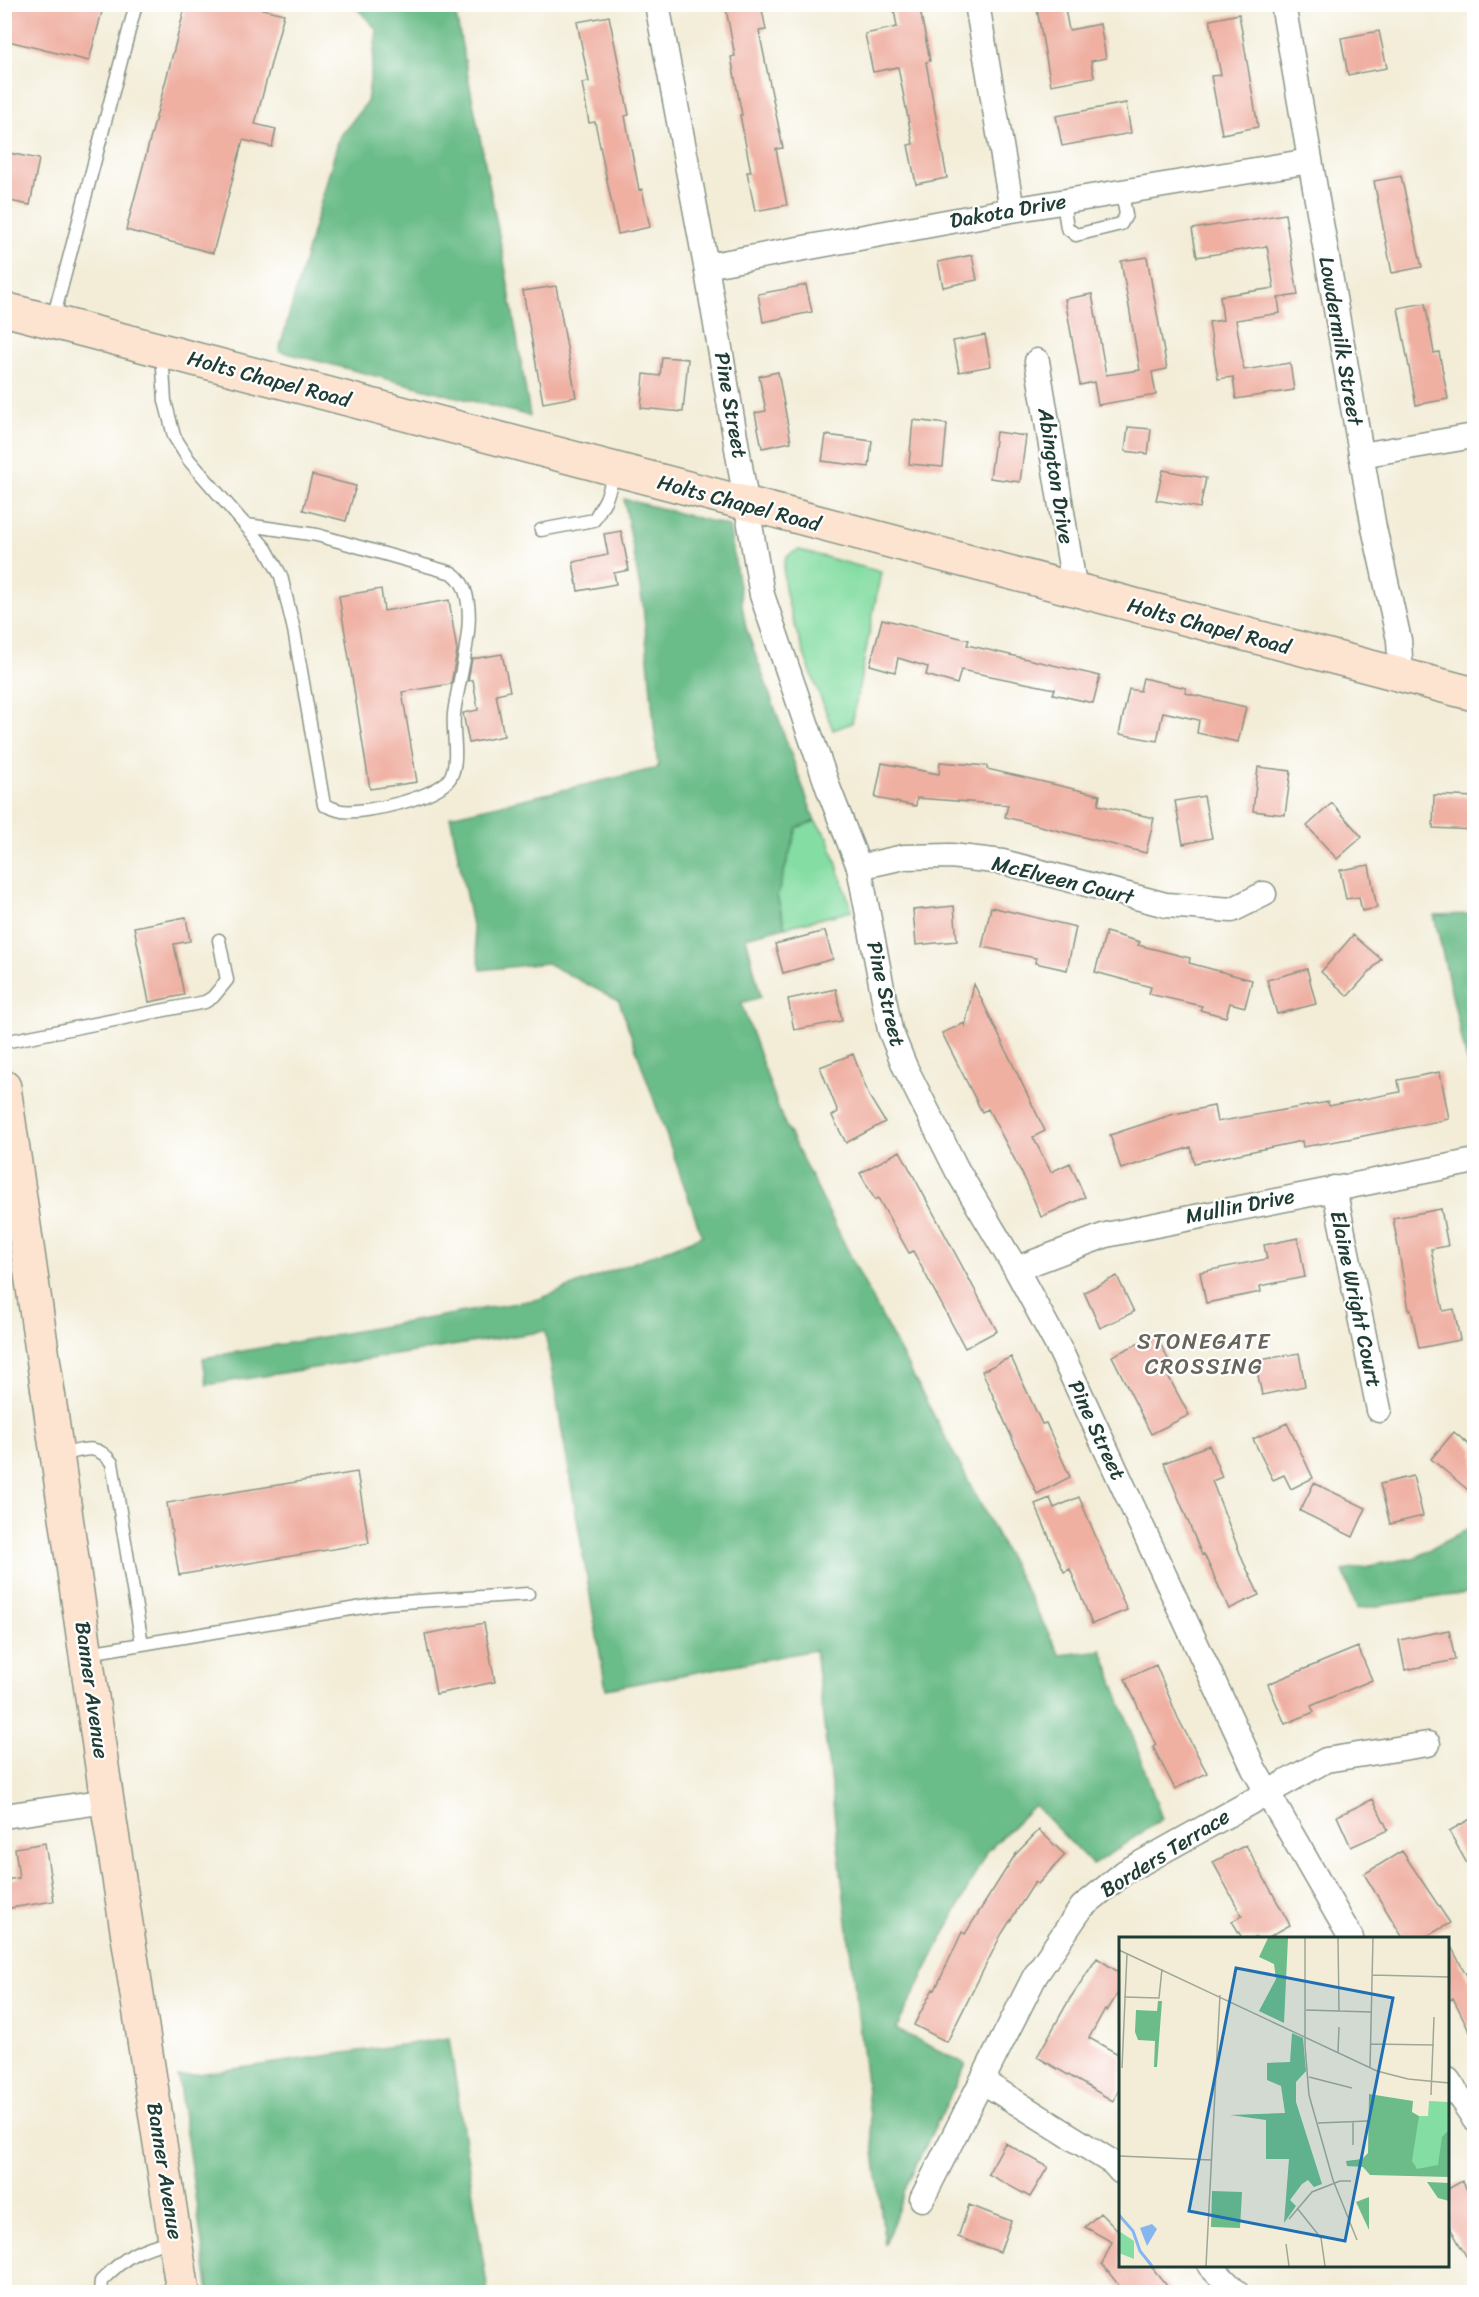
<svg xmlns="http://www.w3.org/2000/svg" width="1479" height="2297" font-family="Sriracha,sans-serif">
<rect width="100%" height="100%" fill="#fff"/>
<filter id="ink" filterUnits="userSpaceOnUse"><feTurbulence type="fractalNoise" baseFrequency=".0167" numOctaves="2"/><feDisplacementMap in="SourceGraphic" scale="12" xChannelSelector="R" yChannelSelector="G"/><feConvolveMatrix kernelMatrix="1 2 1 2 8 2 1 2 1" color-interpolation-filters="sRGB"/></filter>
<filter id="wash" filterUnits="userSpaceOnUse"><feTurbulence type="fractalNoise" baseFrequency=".008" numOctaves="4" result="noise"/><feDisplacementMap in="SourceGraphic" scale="24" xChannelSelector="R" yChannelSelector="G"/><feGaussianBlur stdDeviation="1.35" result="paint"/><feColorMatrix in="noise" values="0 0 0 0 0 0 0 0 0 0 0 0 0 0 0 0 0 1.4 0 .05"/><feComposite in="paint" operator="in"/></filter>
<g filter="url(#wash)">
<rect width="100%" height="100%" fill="#f3edd8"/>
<!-- green -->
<path fill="#84dda2" stroke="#528d6b" stroke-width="1.5" d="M799,550L881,572L852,723L833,730C820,694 779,601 784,565C785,556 791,553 799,550Z
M815,821L828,837L852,911L785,927L777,896L797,827Z"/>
<!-- forest -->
<path fill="#6bbc88" stroke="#457c5e" stroke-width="1.5" d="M354,5H454L504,260L530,416L279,351L339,138L367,102L377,30Z
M624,499L729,526L746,628L815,821L797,828L777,896L785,927L746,937L761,997L741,1003L782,1118L862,1279L1060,1655L1102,1650L1162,1819L1093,1865L1034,1805L986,1853L896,2029L966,2064L908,2182L885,2245L815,1650L606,1689L545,1331L207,1385L203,1358L539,1299L702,1236L619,1001L547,963L481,970L450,816L658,768L643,605Z
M1474,914V1093L1434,915Z
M1474,1525V1592L1357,1609L1343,1571L1417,1557Z
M449,2038L488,2292H209L178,2077Z"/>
<g id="blocks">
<!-- building -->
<path fill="#efafa1" d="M4,4H104L89,61L4,40Z
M186,4H263L262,9L284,14L255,124L276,129L272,147L243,140L213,253L126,230Z
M725,4H761L766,30L759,31L783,148L776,149L787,205L755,211L747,172H751L740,115H742L731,57L735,56Z
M893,4H919L930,61L926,62L947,178L916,184L908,145L913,144L898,67L873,72L865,34L897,27Z
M1036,4H1064L1069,30L1100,24L1106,58L1091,61L1094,77L1051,85Z
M1239,14L1258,127L1222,134L1211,76L1221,75L1210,20Z
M609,16L629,115L625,116L639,190L642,189L650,227L618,234L595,122L589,123L582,83L589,82L577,22Z
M1379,31L1387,68L1348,75L1341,38Z
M1126,103L1131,133L1062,146L1056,116Z
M4,152L39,159L30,205L4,200Z
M1401,176L1422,267L1392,273L1374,181Z
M1285,214L1298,295L1278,298L1280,313L1236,320L1244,370L1290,363L1294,390L1236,399L1233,377L1218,379L1209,322L1223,320L1220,296L1274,288L1267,246L1197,257L1192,229Z
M972,255L977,280L943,287L938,262Z
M1147,257L1167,369L1152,372L1156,395L1098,405L1094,382L1080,385L1065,299L1092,294L1106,375L1140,370L1121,261Z
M806,285L812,312L763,322L758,294Z
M556,286L576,397L543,403L523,291Z
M1425,303L1434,353L1439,352L1448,399L1416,405L1398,308Z
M985,335L991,366L959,372L953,341Z
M662,357L688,359L683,412L641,408L644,374L660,376Z
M778,372L791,442L762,448L755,413L766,411L759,376Z
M913,420L947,424L943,467L909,464Z
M1128,427L1151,429L1148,454L1125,451Z
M996,432L1026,436L1020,482L990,478Z
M826,435L872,441L869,467L822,461Z
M1163,470L1206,478L1200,508L1156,500Z
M312,475L356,486L346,521L303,510Z
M621,531L629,570L614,573L616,584L578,591L573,562L608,555L604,534Z
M381,589L384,611L449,600L457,651L451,684L402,692L417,782L370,789L339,596Z
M882,619L969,640L967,645L1100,676L1093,703L1053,694L1055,689L961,670L957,684L926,675L928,667L898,658L895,672L870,665Z
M502,654L510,691L496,694L504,736L469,743L463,713L478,710L473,680L468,681L472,659Z
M1143,678L1186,688L1185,693L1246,707L1238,742L1197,733L1199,720L1163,712L1157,741L1119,734L1129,689L1140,691Z
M940,762L987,766V769L1100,795L1098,805L1154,818L1146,853L1005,817L1008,805L917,798L916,806L875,798L882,763L939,774Z
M1258,767L1291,771L1285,815L1253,811Z
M1434,795L1474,797V830L1433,828Z
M1204,796L1212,838L1183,844L1175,801Z
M1332,803L1362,837L1337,859L1307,826Z
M1369,865L1377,908L1362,911L1359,897L1346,899L1340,870Z
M954,906L957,941L916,945L913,910Z
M991,907L1076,927L1067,970L1035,963L1036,958L982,947Z
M186,917L190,941L174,944L184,995L149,1002L134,927Z
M825,931L833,959L783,973L775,944Z
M1106,932L1140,942L1138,945L1190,958L1189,963L1252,980L1245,1007L1230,1003L1226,1017L1200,1010L1202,1006L1149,994L1151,987L1095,972Z
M1353,935L1381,959L1348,996L1321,972Z
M1307,969L1316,1004L1277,1014L1267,980Z
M974,984L1045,1131L1033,1137L1051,1172L1070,1163L1085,1197L1041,1217L1027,1183L988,1109L982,1112L942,1033L965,1023V1027Z
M836,989L842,1021L794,1030L788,999Z
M853,1054L869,1096L885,1122L846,1143L832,1116L838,1112L820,1067Z
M1440,1072L1449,1119L1348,1139L1303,1147L1302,1141L1194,1163L1191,1147L1121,1169L1110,1135L1174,1114L1214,1106L1217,1122L1328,1102L1329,1106L1400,1092L1398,1080Z
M900,1151L997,1331L965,1348L913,1251L909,1253L878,1198L875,1200L860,1173Z
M1441,1209L1448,1246L1431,1249L1443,1311L1454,1309L1460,1340L1419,1348L1411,1309L1409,1310L1393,1218Z
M1298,1238L1305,1277L1260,1286L1261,1292L1206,1303L1200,1272L1267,1259L1264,1245Z
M1117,1276L1134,1312L1100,1328L1084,1292Z
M1156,1335L1171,1365L1164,1368L1189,1415L1151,1434L1112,1356Z
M1299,1353L1305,1386L1262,1395L1255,1361Z
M1011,1357L1042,1424L1046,1423L1070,1477L1037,1494L982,1371Z
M1287,1423L1313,1478L1291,1489L1284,1475L1273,1480L1253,1439Z
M1454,1432L1474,1449V1495L1431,1459Z
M1209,1445L1222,1477L1212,1481L1243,1561L1259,1595L1229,1609L1204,1554L1202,1555L1164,1463Z
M357,1472L369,1543L179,1575L167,1503Z
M1413,1476L1423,1516L1390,1524L1380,1484Z
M1314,1483L1366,1508L1353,1537L1300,1511Z
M1079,1497L1127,1610L1092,1624L1070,1569L1064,1572L1035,1504L1050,1498L1054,1508Z
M484,1623L495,1682L436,1694L425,1634Z
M1449,1630L1455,1660L1405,1670L1399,1640Z
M1358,1647L1372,1680L1311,1706L1314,1712L1285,1724L1268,1684Z
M1156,1665L1178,1718L1207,1773L1175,1789L1153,1747L1156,1745L1125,1679Z
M1373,1799L1388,1830L1351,1847L1337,1816Z
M1474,1817V1876L1449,1831Z
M1039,1830L1065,1855L1038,1884L1035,1882L1001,1935L947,2042L914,2025L933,1989L935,1990L962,1932L965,1934L1015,1855Z
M45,1843L54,1901L4,1909V1880L19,1878L15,1848Z
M1246,1845L1290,1925L1267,1938H1242L1232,1921L1242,1916L1213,1862Z
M1402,1851L1450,1923L1424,1938H1403L1364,1874Z
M1448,1941L1474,1989V2040L1453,1998L1448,2001Z
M1097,1958L1120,1973V1990L1107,2011L1105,2009L1089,2038L1120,2055V2088L1113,2101L1037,2057L1069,2000Z
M1005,2143L1048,2167L1030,2197L988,2174Z
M1462,2181L1474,2203V2270L1448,2224V2189Z
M969,2205L1011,2221L1000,2252L958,2237Z
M1100,2213L1117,2230L1120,2223V2265H1150L1172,2292H1124L1102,2264L1112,2242L1085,2227Z"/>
</g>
</g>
<g filter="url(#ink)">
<use href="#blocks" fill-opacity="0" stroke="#899586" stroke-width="1.5"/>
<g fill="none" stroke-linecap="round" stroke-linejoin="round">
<!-- lane casing -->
<g stroke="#899586" stroke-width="15">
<path id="lane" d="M1063,202L1067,228L1076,235L1121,224L1126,215L1122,192
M53,319L136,4
M162,352L165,401L174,436L189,460L266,549L281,576L294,630L324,805C330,807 336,810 342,811C365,814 437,798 450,778C460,761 452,733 454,714C457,680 487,596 452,573L317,535L247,525
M541,530L594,520L606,499L615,472
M4,1042L205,1002L213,997L227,980L219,940
M59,1455C83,1451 96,1441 112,1463L142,1644L88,1653
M142,1644L387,1603L528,1594
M100,2292L101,2281C127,2255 138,2249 174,2240"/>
</g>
<!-- street casing -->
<g stroke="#899586" stroke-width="27">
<path id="street" d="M657,4L706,266L762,595L829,790L859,867L890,1030L905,1067L957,1170L1016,1269L1061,1352L1254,1769L1351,1938
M977,4L1012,210
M1283,4L1374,528L1399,640L1401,676
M706,266L1012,210L1310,161
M1037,361L1075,591
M1361,455L1474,436
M859,867L904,857L951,856L1003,862L1166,905L1232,910L1264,894
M1334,1188L1379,1410
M1016,1269L1106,1235L1470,1162
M4,1816L107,1801
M1448,2080L1474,2118
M982,2081L1113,2163L1120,2171
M922,2199L1035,1976L1082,1907L1125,1872L1326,1760L1428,1744
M1210,2266L1236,2292"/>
</g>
<!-- secondary casing -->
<g stroke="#899586" stroke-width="36">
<path id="secondary" d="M4,309L1474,694
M4,1087L107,1801L183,2292"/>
</g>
<!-- lane -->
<use href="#lane" stroke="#fff" stroke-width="12"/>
<!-- street -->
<use href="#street" stroke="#fff" stroke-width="24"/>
<!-- secondary -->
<use href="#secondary" stroke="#fde4d1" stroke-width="33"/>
</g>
</g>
<g text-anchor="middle" stroke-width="4.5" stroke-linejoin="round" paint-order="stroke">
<!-- street labels -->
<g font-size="21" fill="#1f3d34" stroke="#fff">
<text transform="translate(1008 211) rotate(-10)" y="7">Dakota Drive</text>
<text transform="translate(1341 341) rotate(80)" y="7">Lowdermilk Street</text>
<text transform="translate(269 379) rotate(15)" y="7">Holts Chapel Road</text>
<text transform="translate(731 405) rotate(80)" y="7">Pine Street</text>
<text transform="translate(1056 476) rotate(81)" y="7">Abington Drive</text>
<text transform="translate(739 503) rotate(15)" y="7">Holts Chapel Road</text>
<text transform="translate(1209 626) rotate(15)" y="7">Holts Chapel Road</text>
<text transform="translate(1063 880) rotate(14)" y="7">McElveen Court</text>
<text transform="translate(886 994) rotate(77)" y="7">Pine Street</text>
<text transform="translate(1240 1206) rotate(-11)" y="7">Mullin Drive</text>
<text transform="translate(1356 1299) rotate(78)" y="7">Elaine Wright Court</text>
<text transform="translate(1097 1430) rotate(65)" y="7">Pine Street</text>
<text transform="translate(92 1690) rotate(82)" y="7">Banner Avenue</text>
<text transform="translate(1165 1853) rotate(-32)" y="7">Borders Terrace</text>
<text transform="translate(165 2171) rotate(81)" y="7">Banner Avenue</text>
</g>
<!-- neighbourhood labels -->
<g font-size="22" letter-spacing="1.5" fill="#68655a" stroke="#fff">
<text x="1204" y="1349">STONEGATE<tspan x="1204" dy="25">CROSSING</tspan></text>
</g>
</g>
<!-- overview -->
<g transform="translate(1119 1937)">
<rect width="330" height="330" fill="#f3edd8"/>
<path d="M310,164L330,165V200L319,235L289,234L297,179H309ZM0,294L15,304V322L0,316Z" fill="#84dda2"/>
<path d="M149,1H169L165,86L140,74L157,42L155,27L140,20ZM39,64H43L38,130H35L36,104L19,103L16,95L17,73L38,74ZM173,96L184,101L187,134L177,145V165L203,247L195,250L189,243L183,247L171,263L177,269L165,286L170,222H147V183L111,178L166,176L162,149L148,143V126L171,125ZM250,157L294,164L293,175L300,179L293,224L298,232L319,228L323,200L330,193V240L251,238L244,230L228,229L227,224L243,222L249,216ZM308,245L330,246V264L319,261ZM93,254L123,255L121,291L92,290ZM250,260V293L237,265Z" fill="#6bbc88"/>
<path d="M33,287L38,292L28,309L21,291Z" fill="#85b6f1"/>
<path fill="none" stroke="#85b6f1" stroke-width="3" d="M0,278L14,294L21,314L33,329"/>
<path fill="none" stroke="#9ea796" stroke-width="1.5" d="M186,1V109L190,158L214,243L238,303M219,1L220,74M0,13L258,134L289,142L330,146M253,38L330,40M5,60L40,61L43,32M187,73L252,75M252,107L315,108M219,115L220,90M3,131L8,17M251,131L254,1M190,140L233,151M312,158L315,80M234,184V208M199,186L249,184M0,219L92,223M178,271L202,301L206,329M170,282L193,255L221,244H232M167,307L170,329M87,329L101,58"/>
<path fill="#1f6fb2" fill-opacity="0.15" stroke="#1f6fb2" stroke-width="3" d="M117,31L274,61L226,304L70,274Z"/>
<rect width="330" height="330" fill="none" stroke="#1f3d34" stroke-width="3"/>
</g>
<!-- margin -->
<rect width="1479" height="2297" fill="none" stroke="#fff" stroke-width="24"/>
</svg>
